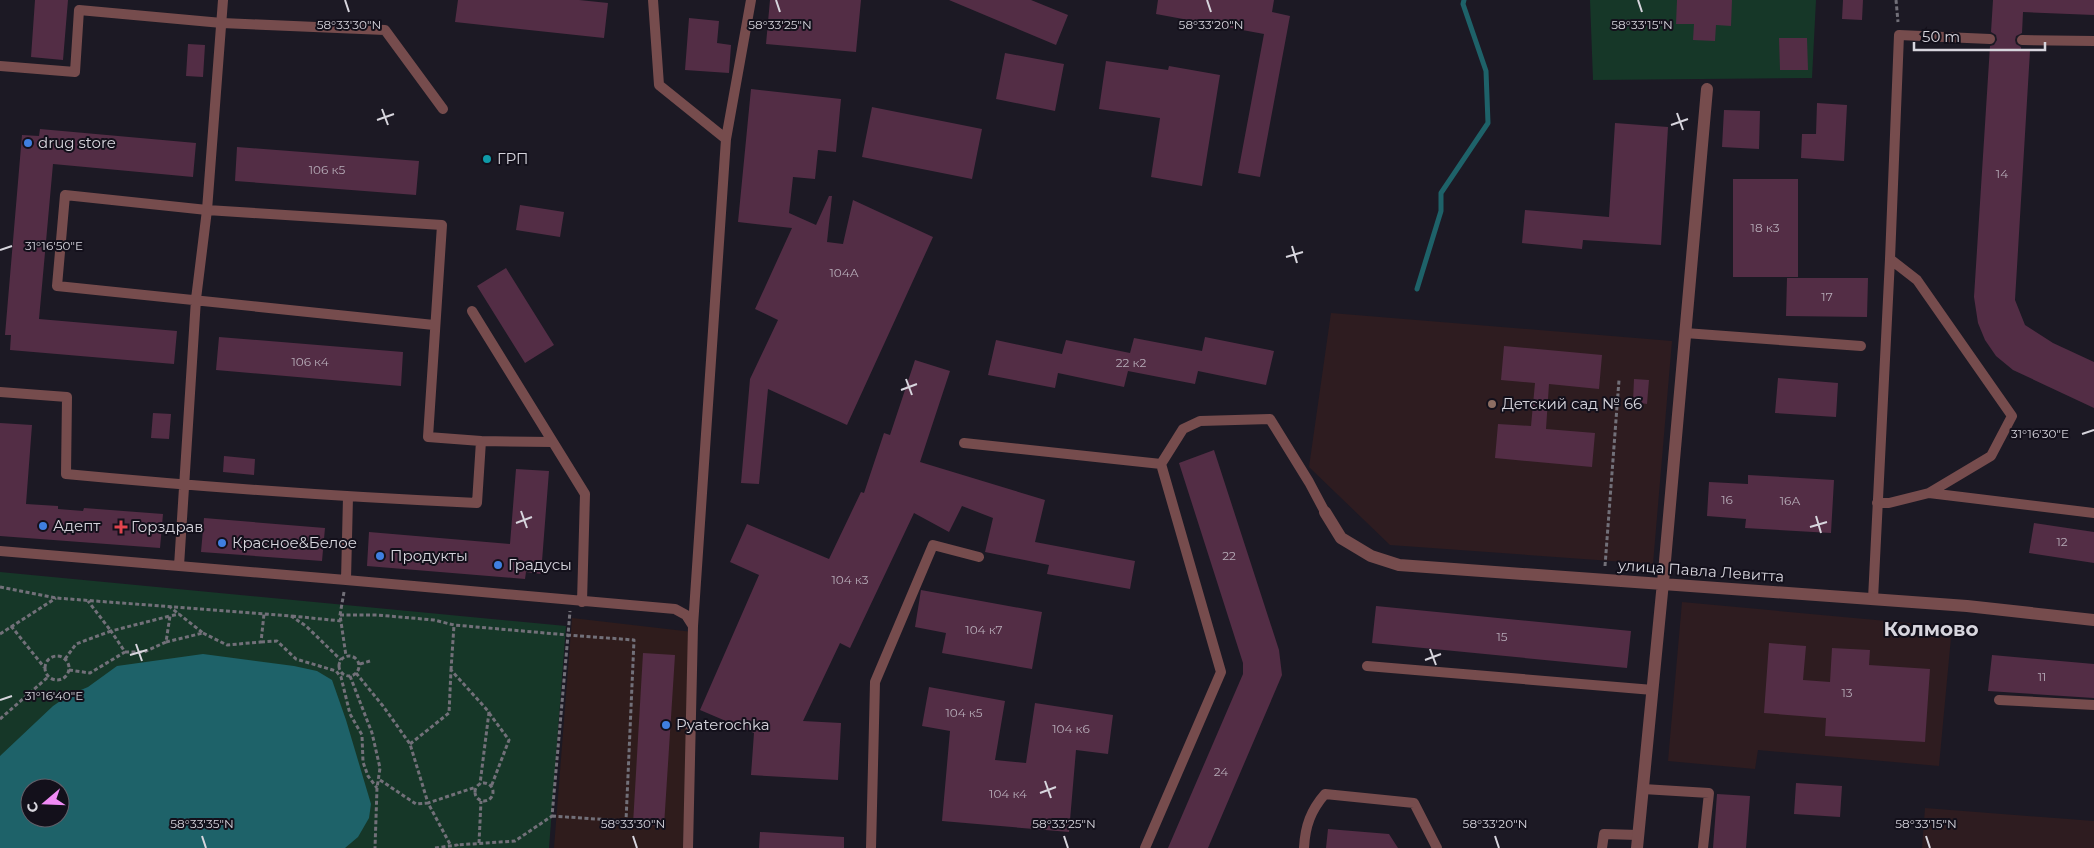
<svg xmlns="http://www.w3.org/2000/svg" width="2094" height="848" font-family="Montserrat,sans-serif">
<rect width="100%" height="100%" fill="#1c1924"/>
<!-- commercial -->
<path fill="#2f1c1c" d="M572,618L693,632L683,848H554Z"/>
<!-- education -->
<path fill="#2e1c20" d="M1331,313L1672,341L1653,564L1390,545L1309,467Z
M1682,602L1952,627L1939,766L1758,750L1755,769L1668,761Z
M1925,808L2094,821V848H1922Z"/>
<!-- green -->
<path fill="#163728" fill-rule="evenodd" d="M1590,0H1816L1812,78L1593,80Z
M0,572L566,626L549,848H0ZM30,788H60V818H30Z"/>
<!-- water -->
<path fill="#1e6269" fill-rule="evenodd" d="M203,654L294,666L317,671L332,680L346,720L371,804L369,818L358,837L345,848H0V756L53,706L69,695L88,687L117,666ZM30,788H60V818H30Z"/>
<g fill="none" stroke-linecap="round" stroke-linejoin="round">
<!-- stream -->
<path stroke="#1e6269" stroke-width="5" d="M1417,289L1441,211V193L1488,123L1486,71L1463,4L1464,0"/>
</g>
<!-- building -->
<path fill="#532d45" d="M35,0H68L63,60L31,57Z
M458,0H579L608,3L604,38L455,22Z
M770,0H861L856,52L766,44Z
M949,0H1031L1068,15L1056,45Z
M1158,0H1274L1272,12L1290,16L1260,177L1238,173L1264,34L1156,14Z
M1677,0H1732L1731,26L1716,25L1715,41L1693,40L1694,24H1676Z
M1843,0H1863L1862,20L1842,19Z
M1993,0H2094V15L2023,12L2022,33L2016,36L2015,40L2016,44L2021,47V50L2030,51L2015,300L2025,325L2053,343L2094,362V408L2013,370L1996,356L1985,340L1978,323L1974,297L1990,46L1994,45L1997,40L1996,35L1991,32Z
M689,18L719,21L717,43L731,45L729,73L685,70Z
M1779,38H1807L1808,70H1780Z
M188,44L205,45L203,77L186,76Z
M1005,53L1064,64L1055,111L996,99Z
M1106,61L1168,70L1169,66L1220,75L1202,186L1151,177L1160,118L1099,109Z
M751,89L841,99L836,152L818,150L815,179L793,177L789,213L816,225L829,196H832L827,242L843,244L853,200L933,237L847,425L768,389L759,484L741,483L750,379L778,320L755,309L792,228L738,222Z
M1817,103L1847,105L1844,161L1801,158L1802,134H1816Z
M872,107L982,129L972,179L862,157Z
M1724,110L1760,111L1759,149L1722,147Z
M1615,123L1668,127L1661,245L1583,240L1582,249L1522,243L1525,210L1609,217Z
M40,129L196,143L193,177L53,164L39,319L177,331L174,364L10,350L11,335H5L22,135L39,136Z
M237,147L419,161L416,195L235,181Z
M1733,179H1798V277H1733Z
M520,205L564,212L560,237L516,230Z
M506,268L554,345L525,363L477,286Z
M1787,278H1868L1867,317L1786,316Z
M219,337L403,352L401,386L216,370Z
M1205,337L1274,351L1266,385L1198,371L1195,384L1128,371L1124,387L1058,373L1055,388L988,375L996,340L1062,354L1066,340L1130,353L1134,338L1202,351Z
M1504,346L1602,355L1599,389L1549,384L1546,429L1595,433L1592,467L1495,458L1498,424L1531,426L1535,383L1501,380Z
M915,360L950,371L920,462L1045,500L1035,542L1135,561L1130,589L1047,574L1049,565L985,552L993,518L962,506L949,532L914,513L850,648L840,643L803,721L841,723L838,780L751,775L754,733L700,710L759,575L730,562L747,524L829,559L861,492L864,493L884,433L890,435Z
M1778,378L1838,383L1836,417L1775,413Z
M1634,379L1649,380L1647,404L1633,402Z
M153,413L171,414L169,439L151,438Z
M0,423L32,425L26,504L58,506V509L83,511L84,508L163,514L160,548L0,536Z
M1214,450L1279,650L1282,675L1208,848H1168L1243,674V663L1179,463Z
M224,456L255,459L254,475L223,472Z
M516,469L549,471L541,574L526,572L525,579L367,566L369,532L510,544Z
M1748,475L1834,480L1831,533L1745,528L1746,519L1707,516L1709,482L1748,484Z
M204,518L325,528L322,561L201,552Z
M2034,523L2094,532V563L2029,553Z
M921,590L1042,612L1032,669L942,653L946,633L915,627Z
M1376,606L1631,631L1627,668L1372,643Z
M1769,643L1806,646L1803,680L1830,682L1832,648L1870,650L1869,665L1930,669L1925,742L1825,736L1826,718L1764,713Z
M643,653L675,655L664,826L633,824Z
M1992,655L2094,664V698L1988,691Z
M929,687L1005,701L995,760L1026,763L1035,703L1113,715L1108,754L1076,750L1069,832L942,821L950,731L922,726Z
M1796,783L1842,786L1840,817L1794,814Z
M1717,794L1750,796L1746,848H1713Z
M1328,829L1389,834L1398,848H1326Z
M760,832L844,837V848H759Z"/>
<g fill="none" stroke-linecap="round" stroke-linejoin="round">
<!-- path -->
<path stroke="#727079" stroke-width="3" stroke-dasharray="4 2.5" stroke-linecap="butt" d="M1896,0L1898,22
M1605,566L1619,380
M0,587L56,598L291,616L306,626L341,660
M344,592L340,615L346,656
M340,615H377L434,620L454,625L568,635L552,816L515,841L457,845
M292,616L341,621
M11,626L44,667
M203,633L227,645L261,642L264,614
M0,634L56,598
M166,642L203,633L170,607
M261,642L277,641L296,659L336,671L341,677L350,714L362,735L363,762L368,776L377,788
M125,652H144L166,642L170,616L179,614
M45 668a12 12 0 1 1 24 0a12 12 0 1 1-24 0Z
M339 666a10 10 0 1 1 20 0a10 10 0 1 1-20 0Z
M65,659L76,644L111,631L88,601
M360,664L370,661
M69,670L90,673L125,652L111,631L170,616
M451,670L454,625
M356,673L383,706L410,744L428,803L476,787
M350,676L372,733L380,768L377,788L375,848
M489,713L509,740L491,787
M0,719L48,677
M410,744L449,713L451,670L489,712L480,784
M380,780L416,804L428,803L451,846
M475 792a9 9 0 1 1 18 0a9 9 0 1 1-18 0Z
M552,816L626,821L634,640L568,635L570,611
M479,843L481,801
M435,848L457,845L458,848"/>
<!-- service -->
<path stroke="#764c4d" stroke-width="10" d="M653,0L659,85L726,139
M2022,40L2094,41
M0,66L75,72L79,10L222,23L385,30L443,109
M1890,259L1917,280L2012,416L1991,456L1929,493
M472,311L585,494L582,602
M434,325L57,286L65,195L207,210L442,225L428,437L481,441
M1685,333L1861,346
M0,392L67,397L66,474C203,487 340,497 477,503L481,441L552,442
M964,443L1161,464
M348,497L346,580L675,609L686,615L693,626
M1877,503H1889L1929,493L2094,513
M0,551L346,580
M179,566L196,299L207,210L223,0
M1873,599L1890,259L1899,35L1990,39
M1367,666L1653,690
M1999,700L2094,705
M1643,789L1709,793L1703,848
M688,848L693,626L726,139L751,0
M871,848L875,682L933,545L979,557
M1145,848L1221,672L1161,464L1183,429L1200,421L1270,419L1309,482L1325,512
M1304,848C1305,826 1311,810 1325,794L1414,803L1437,848
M1602,848L1604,834L1638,835"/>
<!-- minor -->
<path stroke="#764c4d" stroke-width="12" d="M1325,512L1341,538L1371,556L1399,565L1967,606L2094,620
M1637,848L1664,572L1707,89"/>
</g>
<!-- ticks -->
<path fill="none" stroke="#d7d5dd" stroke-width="2" d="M345,0L349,12M776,0L780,12M1207,0L1211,12M1638,0L1642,12M382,109L388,125M1677,113L1683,130M377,120L394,114M1671,125L1688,119M1292,246L1297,263M0,250L12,246M1286,257L1303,252M906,379L912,395M901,390L917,384M2082,434L2094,430M521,511L527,528M1816,516L1821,533M516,523L532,517M1810,527L1827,522M136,644L142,661M1430,649L1436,665M130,655L147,650M1425,660L1441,654M0,700L12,696M1045,781L1051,798M1040,793L1056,787M202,836L206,848M633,836L637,848M1064,836L1068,848M1495,836L1499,848M1926,836L1930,848"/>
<!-- markers -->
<g fill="#3f7fe0" stroke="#13101b" stroke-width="2">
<circle cx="28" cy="143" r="5"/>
<circle cx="43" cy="526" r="5"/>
<circle cx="222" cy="543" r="5"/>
<circle cx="380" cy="556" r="5"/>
<circle cx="498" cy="565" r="5"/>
<circle cx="666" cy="725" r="5"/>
</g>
<circle fill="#0f9aa8" stroke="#13101b" stroke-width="2" cx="487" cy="159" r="5"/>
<circle fill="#8d6e63" stroke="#13101b" stroke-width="2" cx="1492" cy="404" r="5"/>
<path fill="#e0444e" stroke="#13101b" stroke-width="2" d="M118.5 519.5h5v5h5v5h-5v5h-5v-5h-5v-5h5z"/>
<g text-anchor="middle" stroke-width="4" stroke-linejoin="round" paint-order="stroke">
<!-- number labels -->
<g font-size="12" fill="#b6abb7">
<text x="327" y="174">106 к5</text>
<text x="2002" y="178">14</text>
<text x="1765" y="232">18 к3</text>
<text x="844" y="277">104А</text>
<text x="1827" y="301">17</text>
<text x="310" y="366">106 к4</text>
<text x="1131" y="367">22 к2</text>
<text x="1727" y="504">16</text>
<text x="1790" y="505">16А</text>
<text x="2062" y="546">12</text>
<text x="1229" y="560">22</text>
<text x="850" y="584">104 к3</text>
<text x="984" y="634">104 к7</text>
<text x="1502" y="641">15</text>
<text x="2042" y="681">11</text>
<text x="1847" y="697">13</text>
<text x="964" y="717">104 к5</text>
<text x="1071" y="733">104 к6</text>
<text x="1221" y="776">24</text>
<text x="1008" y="798">104 к4</text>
</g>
<!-- poi labels -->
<g font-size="15" fill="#d7d5dd" stroke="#13101b" text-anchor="start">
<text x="38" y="148">drug store</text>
<text x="497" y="164">ГРП</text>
<text x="1502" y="409">Детский сад № 66</text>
<text x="53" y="531">Адепт</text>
<text x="131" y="532">Горздрав</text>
<text x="232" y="548">Красное&amp;Белое</text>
<text x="390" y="561">Продукты</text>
<text x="508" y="570">Градусы</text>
<text x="676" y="730">Pyaterochka</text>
</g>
<!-- street labels -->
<g font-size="15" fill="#d7d5dd" stroke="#13101b">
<text transform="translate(1701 571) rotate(4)" y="5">улица Павла Левитта</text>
</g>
<!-- district labels -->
<g font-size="20" font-weight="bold" fill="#d7d5dd" stroke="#13101b">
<text x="1931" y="636">Колмово</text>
</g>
</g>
<g font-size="12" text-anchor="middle" fill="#d7d5dd" stroke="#13101b" stroke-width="4" stroke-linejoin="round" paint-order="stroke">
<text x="780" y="29">58°33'25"N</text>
<text x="1211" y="29">58°33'20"N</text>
<text x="1642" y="29">58°33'15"N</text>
<text x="349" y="29">58°33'30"N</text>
<text x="54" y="250">31°16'50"E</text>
<text x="2040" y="438">31°16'30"E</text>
<text x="54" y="700">31°16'40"E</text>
<text x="202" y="828">58°33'35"N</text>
<text x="633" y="828">58°33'30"N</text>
<text x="1064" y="828">58°33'25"N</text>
<text x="1495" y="828">58°33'20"N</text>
<text x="1926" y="828">58°33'15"N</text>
</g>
<!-- north arrow -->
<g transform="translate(45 803) rotate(251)"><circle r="24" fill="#13101b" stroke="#615f69"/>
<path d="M0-4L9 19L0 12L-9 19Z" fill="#f08bf5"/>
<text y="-8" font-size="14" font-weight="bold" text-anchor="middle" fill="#d7d5dd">С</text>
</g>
<!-- scale -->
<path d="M1914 42v8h131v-8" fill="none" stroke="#d7d5dd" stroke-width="2.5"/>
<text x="1922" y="42" font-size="15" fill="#d7d5dd" stroke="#13101b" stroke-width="4" paint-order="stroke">50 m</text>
</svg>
